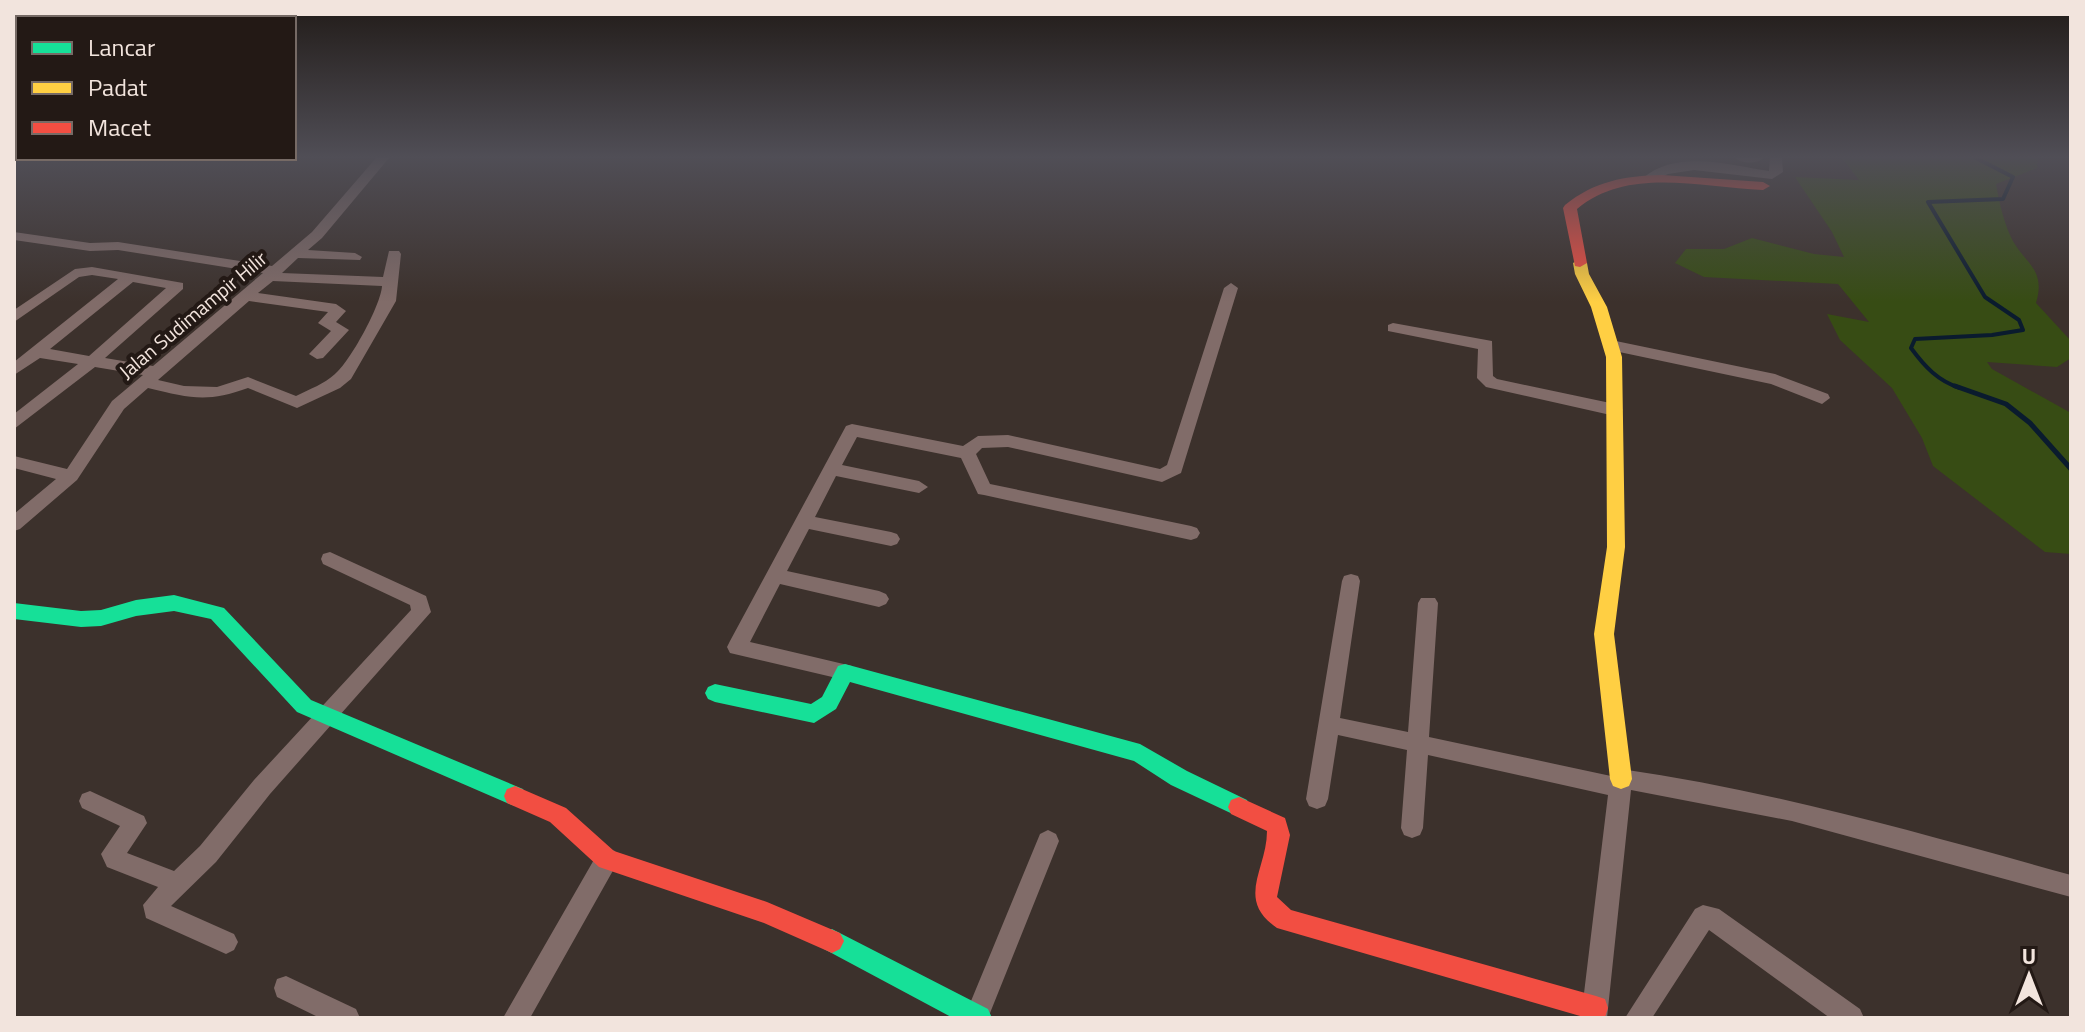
<svg xmlns="http://www.w3.org/2000/svg" width="2085" height="1032" font-family="'Titillium Web',sans-serif">
<rect width="100%" height="100%" fill="#3c312c"/>
<!-- green -->
<path fill="#374c14" d="M1842,158H2038L2037,168L1996,184C1999,201 2003,219 2010,235C2022,263 2047,267 2036,303L2071,341V358L2057,367L1987,362L1992,369L2071,413V554L2045,552L1933,466L1922,438L1892,388L1840,340L1827,314L1869,322L1838,284L1704,277L1675,263L1686,249H1724L1752,238L1814,254L1844,257L1832,232L1795,177L1859,180Z"/>
<g fill="none" stroke-linecap="round" stroke-linejoin="round">
<!-- stream-far1 -->
<path stroke="#0a1b2e" stroke-width="4" d="M1960,388C1938,381 1925,367 1911,348L1915,339L1992,335L2023,330L2019,320L1985,297L1928,202L2003,199L2013,177L1976,158"/>
<!-- stream -->
<path stroke="#0a1b2e" stroke-width="5" d="M1955,386L2006,404L2030,423L2071,469"/>
<!-- street -->
<path fill="#816c69" fill-rule="evenodd" d="M376,158H389L322,238L308,250L355,253L362,257L360,260L298,258L282,273L383,277L389,251H399L401,254L396,301L351,379L340,388L297,408L248,388C207,403 190,398 148,388L124,409L77,480L20,529L14,531V514L56,479L14,468V456L67,469L112,401L143,375L95,367L14,429V414L78,364L40,358L14,375V362L118,279L92,275L79,277L14,322V310L75,269L92,267L183,283V289L105,358L153,366L263,273L118,250L90,251L14,240V232L90,243L118,242L272,266L312,232ZM273,281L382,286C381,305 350,362 335,374C324,384 310,389 296,396L248,377L217,387L184,386L158,380L249,301L328,312L318,323L331,331L309,354L317,359L323,358L349,330L336,322L346,311L336,304L258,293ZM133,282L166,288L89,356L50,349Z
M1736,158H1763C1758,164 1741,164 1736,158Z
M1770,158H1782L1783,172L1772,179L1694,170L1668,174L1650,182L1643,178C1676,149 1731,165 1769,171Z
M1231,283L1238,288L1181,473L1162,482L1008,447L982,448L976,454L990,484L1191,526L1197,528L1200,533L1197,538L1191,540L984,495L978,494L961,458L857,437L842,465L919,481L928,487L919,493L836,476L815,517L891,532L897,534L900,539L897,544L891,546L809,529L787,571L879,591L886,594L889,599L886,604L879,607L780,584L750,642L852,666L855,672L852,678L845,680L730,653L727,647L730,641L846,426L852,424L963,446L978,436L1008,435L1160,469L1167,465L1224,288Z
M1393,323L1492,341L1493,376L1497,379L1615,404L1623,410L1615,416L1486,387L1477,378L1478,349L1388,331V325Z
M1611,340L1775,374L1828,394L1830,398L1822,404L1771,384L1605,349L1603,345L1605,341Z
M330,552L426,596L431,612L270,794L216,862L171,906L234,934L238,942L234,950L226,954L146,918L143,905L158,887L107,867L101,854L120,826L82,808L79,801L82,794L90,791L144,816L147,823L127,853L174,871L200,846L254,780L411,610L410,605L323,564L321,559L323,554Z
M1351,574L1358,576L1360,581L1340,718L1408,732L1418,603L1421,598H1435L1438,603L1429,737L1611,776L1621,769C1774,791 1922,834 2071,875V897L1792,821L1631,790L1607,1018H1581L1608,795L1428,755L1423,828L1420,835L1412,838L1404,835L1401,828L1407,750L1338,735L1328,799L1325,806L1317,809L1309,806L1306,799L1342,581L1344,576Z
M1048,830L1056,834L1059,841L988,1018H964L1040,834Z
M607,848L615,851L618,859L615,867L530,1018H503L599,851Z
M1703,905L1719,909L1860,1009L1864,1018H1830L1709,930L1652,1018H1625L1695,909Z
M286,976L356,1009L360,1018H320L277,997L274,988L277,979Z"/>
<!-- fast -->
<path fill="#16e098" fill-rule="evenodd" d="M174,595L224,608L311,700L523,789L526,796L523,803L515,806L507,803L297,712L211,619L174,611L136,616L101,626L81,627L14,619V603L81,611L101,610L136,600Z
M845,664L1140,744L1187,771L1247,800L1250,807L1247,814L1239,817L1171,785L1134,761L850,682L836,709L814,723L715,702L708,699L705,693L708,687L715,684L811,704L822,697L838,666Z
M832,929L988,1009L992,1018H953L824,949L820,941L824,933Z"/>
<!-- slow -->
<path fill="#ffcf43" fill-rule="evenodd" d="M1580,259L1587,263L1589,274L1607,307L1622,357L1625,547L1614,634L1632,779L1629,786L1621,789L1613,786L1610,779L1594,634L1607,547L1606,357L1591,307L1575,274L1573,263Z"/>
<!-- jam -->
<path fill="#f24e42" fill-rule="evenodd" d="M1662,175L1763,182L1770,186L1763,190C1701,188 1629,166 1577,209L1587,263L1580,267L1575,266L1563,208L1565,205C1595,181 1624,176 1662,175Z
M515,786L566,808L614,851L767,902L840,933L844,941L840,949L832,953L764,923L599,867L550,822L507,803L504,796L507,789Z
M1239,797L1285,818L1290,835L1277,897L1291,910L1596,996L1605,999L1608,1008L1605,1017L1587,1018L1277,928C1235,899 1267,870 1267,831L1231,814L1228,807L1231,800Z"/>
</g>
<!-- sky -->
<linearGradient id="sky" x2="0" y2="1"><stop stop-color="#211b18"/><stop offset="0.52" stop-color="#504e56"/><stop offset="1" stop-color="#504e56" stop-opacity="0"/></linearGradient>
<rect width="2085" height="302" fill="url(#sky)"/>
<g text-anchor="middle" stroke-width="8" stroke-linejoin="round" paint-order="stroke">
<!-- street labels -->
<g font-size="20" fill="#f2e4dd" stroke="#231915">
<text transform="translate(193 315) rotate(-40)" y="7">Jalan Sudimampir Hilir</text>
</g>
</g>
<!-- border -->
<rect width="2085" height="1032" fill="none" stroke="#f2e4dd" stroke-width="32"/>
<!-- legend -->
<rect x="16" y="16" width="280" height="144" fill="#231915" stroke="#766a65" stroke-width="2"/>
<rect x="32" y="42" width="40" height="12" fill="#16e098" stroke="#766a65" stroke-width="2"/>
<text x="88" y="56" font-size="24" fill="#f2e4dd">Lancar</text>
<rect x="32" y="82" width="40" height="12" fill="#ffcf43" stroke="#766a65" stroke-width="2"/>
<text x="88" y="96" font-size="24" fill="#f2e4dd">Padat</text>
<rect x="32" y="122" width="40" height="12" fill="#f24e42" stroke="#766a65" stroke-width="2"/>
<text x="88" y="136" font-size="24" fill="#f2e4dd">Macet</text>
<!-- north arrow -->
<g transform="translate(2029 976)" stroke="#231915" stroke-width="6" paint-order="stroke">
<path d="M0-6L14 30L0 20L-14 30Z" fill="#f2e4dd"/>
<text y="-12" font-size="22" font-weight="bold" text-anchor="middle" fill="#f2e4dd">U</text>
</g>
</svg>
